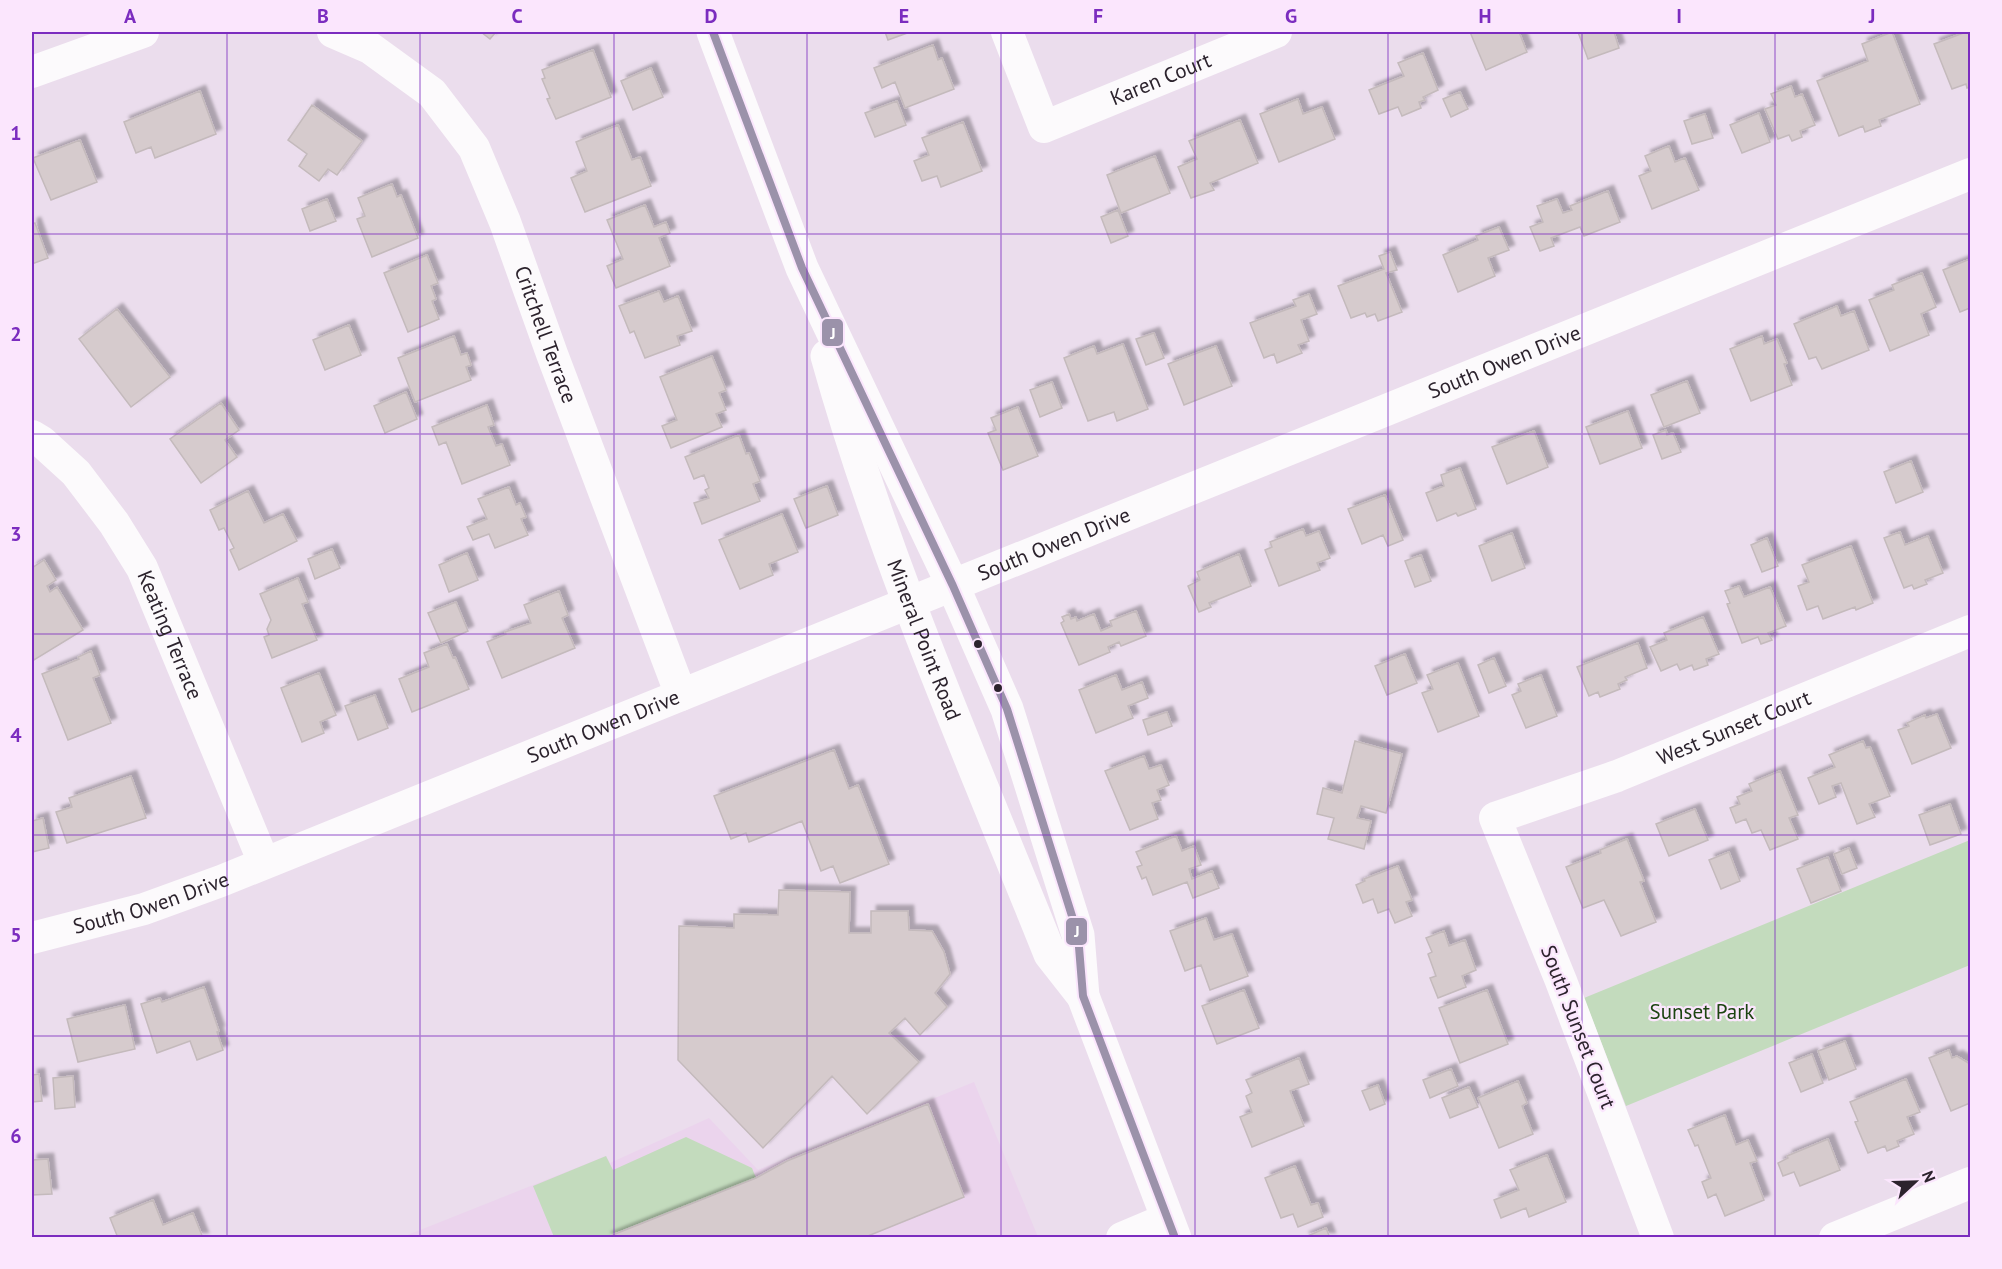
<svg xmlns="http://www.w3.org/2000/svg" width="2002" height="1269" font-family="'PT Sans',sans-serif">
<defs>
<filter id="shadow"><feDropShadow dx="5.5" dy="-5.5" stdDeviation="1.5" flood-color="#0004"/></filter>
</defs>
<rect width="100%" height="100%" fill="#ebdded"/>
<!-- built -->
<path fill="#ebd4ed" d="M974,1082L1038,1237L400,1238L606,1156L610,1163L709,1118L758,1170Z"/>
<!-- green -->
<path fill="#c3dbbd" d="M1970,840V965L1626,1106L1584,998Z
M686,1137L752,1168L756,1178L605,1237H554L533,1186L606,1156L613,1170Z"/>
<!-- building -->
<path fill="#d6cbcd" stroke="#c4babc" stroke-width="1.5" filter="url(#shadow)" d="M481,32H496L490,39Z
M885,32H910L888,40Z
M1470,32H1519L1527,52L1486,70Z
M1578,32H1614L1619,48L1588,59Z
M1892,32L1920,104L1879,120L1881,126L1865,132L1863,126L1839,136L1817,81L1868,61L1862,44Z
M1966,32H1970V87L1967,88L1966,84L1952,89L1934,44Z
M933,45L938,60L942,58L954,89L905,108L895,82L882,88L874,68Z
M593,50L611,97L556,119L547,99L550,98L542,79L545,78L542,70Z
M1423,53L1438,90L1423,97L1425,100L1419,102L1421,108L1402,116L1398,107L1379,114L1369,90L1404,76L1398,63Z
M651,68L663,97L633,110L621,81Z
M1791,86L1795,97L1802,94L1815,125L1800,131L1802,137L1792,141L1789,135L1778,139L1765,109L1776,105L1771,94Z
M200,91L216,134L155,158L151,147L136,153L124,122Z
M1460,92L1468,109L1451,117L1443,99Z
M1298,99L1303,114L1322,107L1335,139L1279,162L1260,114Z
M897,101L906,125L875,137L865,113Z
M312,105L362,141L337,175L328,169L319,181L299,166L307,154L288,140Z
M1759,113L1770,142L1742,153L1730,125Z
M1705,114L1713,138L1692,144L1684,121Z
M1240,120L1258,163L1210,183L1214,190L1191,198L1178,167L1197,159L1189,141Z
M963,122L982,171L941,187L937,176L922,181L914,161L929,155L922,138Z
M618,125L632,160L640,157L651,186L585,212L571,178L587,171L576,142Z
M80,140L97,182L51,200L33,158Z
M1669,146L1675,162L1685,158L1699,190L1652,209L1639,176L1651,171L1645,156Z
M1155,156L1170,193L1121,213L1107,175Z
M392,184L397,197L401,195L418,238L372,257L357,219L365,216L358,198Z
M1608,191L1620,222L1584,236L1580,227L1551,238L1554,246L1540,251L1530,227L1543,222L1537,206L1557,199L1563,213L1572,210L1570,206Z
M327,199L336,221L310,231L302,209Z
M645,205L654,227L666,222L670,233L659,238L670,266L616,288L607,266L623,259L607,220Z
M1118,210L1128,236L1111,243L1101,217Z
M35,223L48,258L32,264V224Z
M1499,227L1509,250L1488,258L1495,276L1458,292L1443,255L1478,240L1476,236Z
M1390,252L1397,270L1386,273L1402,312L1378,321L1375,314L1367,317L1365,313L1351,318L1338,286L1384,269L1379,256Z
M427,255L438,283L431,286L436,299L432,301L439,319L408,332L384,273Z
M1970,259V308L1960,312L1943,270Z
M1922,273L1936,307L1921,314L1929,335L1890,351L1869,300L1894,290L1892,285Z
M659,291L664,302L678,296L692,331L677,336L680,345L645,358L634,331L630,333L619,306Z
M1309,294L1317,314L1301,320L1309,341L1298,345L1302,353L1277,363L1274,354L1264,358L1250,323L1296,306L1293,300Z
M1837,306L1841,316L1854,311L1869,350L1822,369L1816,357L1809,359L1794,324Z
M117,309L170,377L131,407L79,339Z
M349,325L361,355L325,370L313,340Z
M1154,333L1164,358L1146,365L1136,339Z
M454,336L461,355L467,353L471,365L466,367L471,380L415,402L398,358Z
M1762,336L1764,344L1777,339L1787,363L1784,364L1792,385L1751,401L1730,349Z
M1123,344L1148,409L1117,421L1114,412L1088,421L1064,358L1094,346L1097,354Z
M1216,346L1232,386L1184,405L1168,364Z
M712,356L726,390L719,393L726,410L716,414L722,427L671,448L662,426L677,420L660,377Z
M1687,381L1700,413L1664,427L1651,395Z
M1052,382L1062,408L1040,417L1030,390Z
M406,392L417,419L385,433L374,406Z
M221,403L239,430L225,440L237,457L201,483L170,439Z
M487,405L494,425L488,427L496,446L502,444L510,465L462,484L446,442L439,445L432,427Z
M1018,407L1038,456L1003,470L988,433L996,430L991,418Z
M1628,411L1642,448L1600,464L1586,427Z
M1666,430L1667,435L1673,433L1681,452L1662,459L1653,435Z
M1534,431L1548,467L1507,484L1492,447Z
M739,435L746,454L749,453L760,481L753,484L760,501L702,524L694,503L709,498L705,490L709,488L704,475L694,479L685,457Z
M1911,461L1923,492L1896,503L1884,472Z
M1460,468L1476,509L1458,516L1456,513L1437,521L1426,493L1444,486L1441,475Z
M827,486L838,515L806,528L794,499Z
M509,487L516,505L520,503L526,517L521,519L528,535L495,548L489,534L473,540L467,527L487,519L478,499Z
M248,491L264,523L283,514L297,541L239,570L230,550L234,548L224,528L219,530L210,510Z
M1385,495L1403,540L1388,546L1383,535L1362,544L1348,509Z
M782,514L798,552L769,564L773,575L740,589L719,540Z
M1303,529L1306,536L1319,531L1330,558L1317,563L1320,570L1279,586L1265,550L1272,547L1270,542Z
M1900,532L1905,545L1928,536L1943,573L1925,580L1927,584L1914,589L1912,585L1904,588L1884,538Z
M1512,533L1525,568L1492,581L1479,546Z
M1767,538L1778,566L1762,572L1751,545Z
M1851,546L1873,603L1856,610L1855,607L1823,619L1818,606L1807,610L1798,586L1809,582L1802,565Z
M332,549L340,568L315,579L308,559Z
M467,553L478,580L449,592L439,565Z
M1239,554L1251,586L1209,603L1211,607L1199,612L1188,586L1200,580L1197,572Z
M1421,555L1431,581L1415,587L1405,561Z
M44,560L56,580L47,586L50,592L57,587L83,630L34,660L32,655V568Z
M298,578L308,602L302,604L317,640L272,658L264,637L269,635L267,629L271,620L260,594Z
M1739,586L1744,597L1770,587L1786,626L1768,633L1772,640L1761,644L1758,637L1742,643L1727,604L1730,603L1725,591Z
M559,591L568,615L562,618L575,648L502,678L487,642L506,634L505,632L531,623L524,605Z
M456,602L468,631L441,643L428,613Z
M1136,611L1146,636L1121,646L1119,642L1108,647L1110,652L1079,665L1061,623L1064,621L1062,617L1069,614L1071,619L1076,617L1077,621L1094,614L1101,631L1112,626L1110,621Z
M1703,617L1719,654L1706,659L1708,665L1694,670L1692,665L1680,670L1677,664L1661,671L1650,647L1667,640L1664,633Z
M1638,643L1647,668L1625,677L1627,680L1618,684L1620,689L1600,697L1598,692L1589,696L1577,667Z
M447,644L453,658L455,657L469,689L412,712L399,679L429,667L424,653Z
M91,651L100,675L93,678L111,723L68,740L42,674L79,659L78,657Z
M1405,654L1417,683L1387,695L1375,666Z
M1494,658L1506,686L1489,693L1478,665Z
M1458,663L1479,716L1438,732L1422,693L1433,689L1427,675Z
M319,673L336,715L320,722L324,733L302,742L281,688Z
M1116,675L1122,690L1142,682L1148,698L1128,706L1133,718L1096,733L1079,690Z
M1541,675L1557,716L1526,728L1512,695L1521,691L1518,684Z
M375,695L388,728L358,740L345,706Z
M1167,712L1172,726L1148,735L1143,720Z
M1937,714L1951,748L1912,764L1898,730L1909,726L1907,723L1925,715L1926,718Z
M1355,741L1402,754L1386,813L1361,806L1357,818L1371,821L1364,849L1328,839L1334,818L1317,814L1323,788L1342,793Z
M1863,741L1866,748L1870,747L1890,796L1869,804L1875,817L1857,824L1841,783L1832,786L1836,797L1819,804L1808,778L1835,767L1829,755Z
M834,750L849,789L858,785L889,864L840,883L833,866L821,871L802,821L749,842L746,833L731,839L714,796Z
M1144,756L1149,769L1161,765L1169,785L1157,790L1161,800L1152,803L1158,819L1130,830L1105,771Z
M1780,771L1798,815L1789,818L1798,839L1770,850L1761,830L1752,833L1746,819L1736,823L1730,808L1740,804L1737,797L1752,791L1749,784Z
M131,776L146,818L67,843L56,812L72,807L69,798Z
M1950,804L1961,834L1930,845L1919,815Z
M1695,809L1708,840L1669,856L1656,824Z
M43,818L49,848L32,852V821Z
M1176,836L1182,851L1194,846L1201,865L1189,869L1192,879L1212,871L1219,888L1193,898L1187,882L1153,895L1146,877L1142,879L1137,867L1142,865L1136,852Z
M1627,839L1644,881L1640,882L1656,922L1621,936L1604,900L1583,908L1566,867L1601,853L1600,850Z
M1849,848L1857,868L1842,874L1834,854Z
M1729,852L1740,881L1721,889L1709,860Z
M1828,857L1841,891L1811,903L1797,869Z
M1398,866L1412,900L1406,902L1412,916L1395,923L1389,909L1378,913L1373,899L1363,903L1356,885L1365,881L1364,879Z
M779,890L850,892L849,933H871V911H908L909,930L932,931L944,952L950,974L935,993L947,1007L920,1035L905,1018L889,1033L919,1062L867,1114L832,1076L763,1148L678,1060L679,926L734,928V914L778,915Z
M1206,918L1214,940L1232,934L1248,976L1210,990L1201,965L1185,971L1170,931Z
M1444,931L1449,946L1465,940L1476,970L1462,976L1466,987L1438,998L1430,978L1436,976L1428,954L1432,952L1426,938Z
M204,987L219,1031L217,1032L223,1050L197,1060L190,1041L157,1053L141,1004L160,998L162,1002Z
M1244,990L1259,1028L1217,1044L1202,1006Z
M1487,990L1508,1044L1460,1063L1439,1008Z
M125,1005L135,1049L78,1062L67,1019Z
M1845,1041L1856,1069L1829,1080L1818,1051Z
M1949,1050L1952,1058L1957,1056L1970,1064V1103L1951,1111L1929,1058Z
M1812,1054L1823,1083L1801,1092L1789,1063Z
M1299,1058L1309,1084L1290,1091L1304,1126L1252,1147L1240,1117L1252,1112L1246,1096L1252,1093L1246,1080Z
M1451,1069L1458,1086L1430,1098L1423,1080Z
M39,1074L42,1101L32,1102V1075Z
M73,1076L75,1107L55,1109L53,1078Z
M1906,1079L1920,1112L1907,1117L1914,1134L1897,1141L1899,1146L1887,1151L1885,1146L1868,1153L1855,1122L1858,1121L1850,1102Z
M1518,1081L1527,1103L1522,1106L1533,1134L1499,1148L1478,1098Z
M1378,1085L1385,1104L1370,1110L1362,1091Z
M1469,1087L1478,1107L1450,1118L1442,1098Z
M928,1104L964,1197L863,1238H605L756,1178L787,1161Z
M1725,1115L1736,1145L1748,1140L1757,1161L1750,1163L1764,1200L1725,1216L1716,1194L1708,1198L1702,1182L1711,1178L1698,1145L1695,1146L1688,1130Z
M1828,1139L1840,1170L1800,1186L1794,1172L1783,1176L1778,1163L1788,1158L1787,1156Z
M1547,1155L1566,1202L1529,1217L1526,1208L1501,1218L1494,1200L1519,1190L1510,1170Z
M48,1159L52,1194L32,1195V1160Z
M1295,1166L1311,1205L1318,1203L1323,1217L1298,1227L1293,1214L1281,1218L1265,1178Z
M153,1200L163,1225L193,1213L203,1238H118L110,1218Z
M1326,1228L1330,1238H1303Z"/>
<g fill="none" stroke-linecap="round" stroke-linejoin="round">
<!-- minor -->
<g stroke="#fcfafc" stroke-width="32">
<path id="s1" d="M333,32L370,48L432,93L474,148L505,222L552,354L681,695"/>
<path id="s2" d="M1007,32L1044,127L1276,32"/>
<path d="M32,72L143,32"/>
<path id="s3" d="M32,436L42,442L76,473L114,523L142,568L264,863"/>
<path id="s4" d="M32,938L144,909L221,881L1970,174"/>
<path d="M1122,1238L1167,1219"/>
<path id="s5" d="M1658,1238L1561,981L1495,818L1617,776L1970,631"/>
<path d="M1835,1238L1970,1183"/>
</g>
<!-- secondary -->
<g stroke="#fcfafc" stroke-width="33">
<path d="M713,32L802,268L953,586L1007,709L1078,935L1083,996L1175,1238"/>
<path id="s6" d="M827,356C884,561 971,757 1050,954L1083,996"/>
</g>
<!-- bus-1 casing -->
<g stroke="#fbe6fd" stroke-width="12">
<path id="bus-1" d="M713,32L802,268L953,586L1007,709L1078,935L1083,996L1175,1238"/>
</g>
<!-- bus-1 -->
<use href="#bus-1" stroke="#9b92aa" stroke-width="8"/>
</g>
<!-- grid -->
<path fill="none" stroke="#7b2cbf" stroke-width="1.5" stroke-opacity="0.55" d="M227,32V1238M420,32V1238M614,32V1238M807,32V1238M1001,32V1238M1195,32V1238M1388,32V1238M1582,32V1238M1775,32V1238M32,234H1970M32,434H1970M32,634H1970M32,835H1970M32,1036H1970"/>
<!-- markers -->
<g fill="#2c232d" stroke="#fbe6fd" stroke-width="2">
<circle cx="978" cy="644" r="5"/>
<circle cx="998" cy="688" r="5"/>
</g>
<g text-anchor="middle" stroke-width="4.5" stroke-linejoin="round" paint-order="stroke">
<!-- street labels -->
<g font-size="21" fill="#2c232d" stroke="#fbe6fd">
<text dy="7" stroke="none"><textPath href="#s2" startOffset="228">Karen Court</textPath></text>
<text dy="7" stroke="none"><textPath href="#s1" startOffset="386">Critchell Terrace</textPath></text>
<text dy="7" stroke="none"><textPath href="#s4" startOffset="1582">South Owen Drive</textPath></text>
<text dy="7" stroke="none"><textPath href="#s4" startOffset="1096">South Owen Drive</textPath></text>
<text dy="7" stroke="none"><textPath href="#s3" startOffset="246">Keating Terrace</textPath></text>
<text dy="7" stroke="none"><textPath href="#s6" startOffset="300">Mineral Point Road</textPath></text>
<text dy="7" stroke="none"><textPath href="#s4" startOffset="610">South Owen Drive</textPath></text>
<text dy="7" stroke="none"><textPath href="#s5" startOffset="706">West Sunset Court</textPath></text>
<text dy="7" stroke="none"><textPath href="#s4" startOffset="124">South Owen Drive</textPath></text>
<text transform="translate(1578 1027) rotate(69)" y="7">South Sunset Court</text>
</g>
<!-- park labels -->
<g font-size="21" fill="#1c4411" stroke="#fbe6fd">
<text x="1702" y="1019">Sunset Park</text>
</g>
</g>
<g stroke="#fbe6fd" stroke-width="2">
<rect x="821" y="318" width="23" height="29" rx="6" fill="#9b92aa"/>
<rect x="1065" y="917" width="23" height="29" rx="6" fill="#9b92aa"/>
</g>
<g font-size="16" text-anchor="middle" font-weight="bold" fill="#fff">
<text x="833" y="339">J</text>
<text x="1077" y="937">J</text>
</g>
<!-- border -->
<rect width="2002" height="1269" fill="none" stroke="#fbe6fd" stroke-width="66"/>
<!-- north arrow -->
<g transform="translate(1915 1182) rotate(68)" stroke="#fbe6fd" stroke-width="4.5" paint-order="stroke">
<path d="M0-4.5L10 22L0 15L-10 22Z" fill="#2c232d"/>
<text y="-9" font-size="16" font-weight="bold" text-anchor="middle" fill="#2c232d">N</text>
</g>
<rect x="33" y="33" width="1936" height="1203" fill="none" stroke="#7b2cbf" stroke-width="2"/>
<g font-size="20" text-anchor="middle" font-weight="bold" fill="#7b2cbf">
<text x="130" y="23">A</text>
<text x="323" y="23">B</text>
<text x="517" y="23">C</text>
<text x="711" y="23">D</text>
<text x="904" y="23">E</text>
<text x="1098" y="23">F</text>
<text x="1291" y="23">G</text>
<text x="1485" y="23">H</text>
<text x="1679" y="23">I</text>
<text x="1872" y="23">J</text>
<text x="16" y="140">1</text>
<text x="16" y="341">2</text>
<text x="16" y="541">3</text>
<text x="16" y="742">4</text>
<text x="16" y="942">5</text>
<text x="16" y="1143">6</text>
</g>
</svg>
